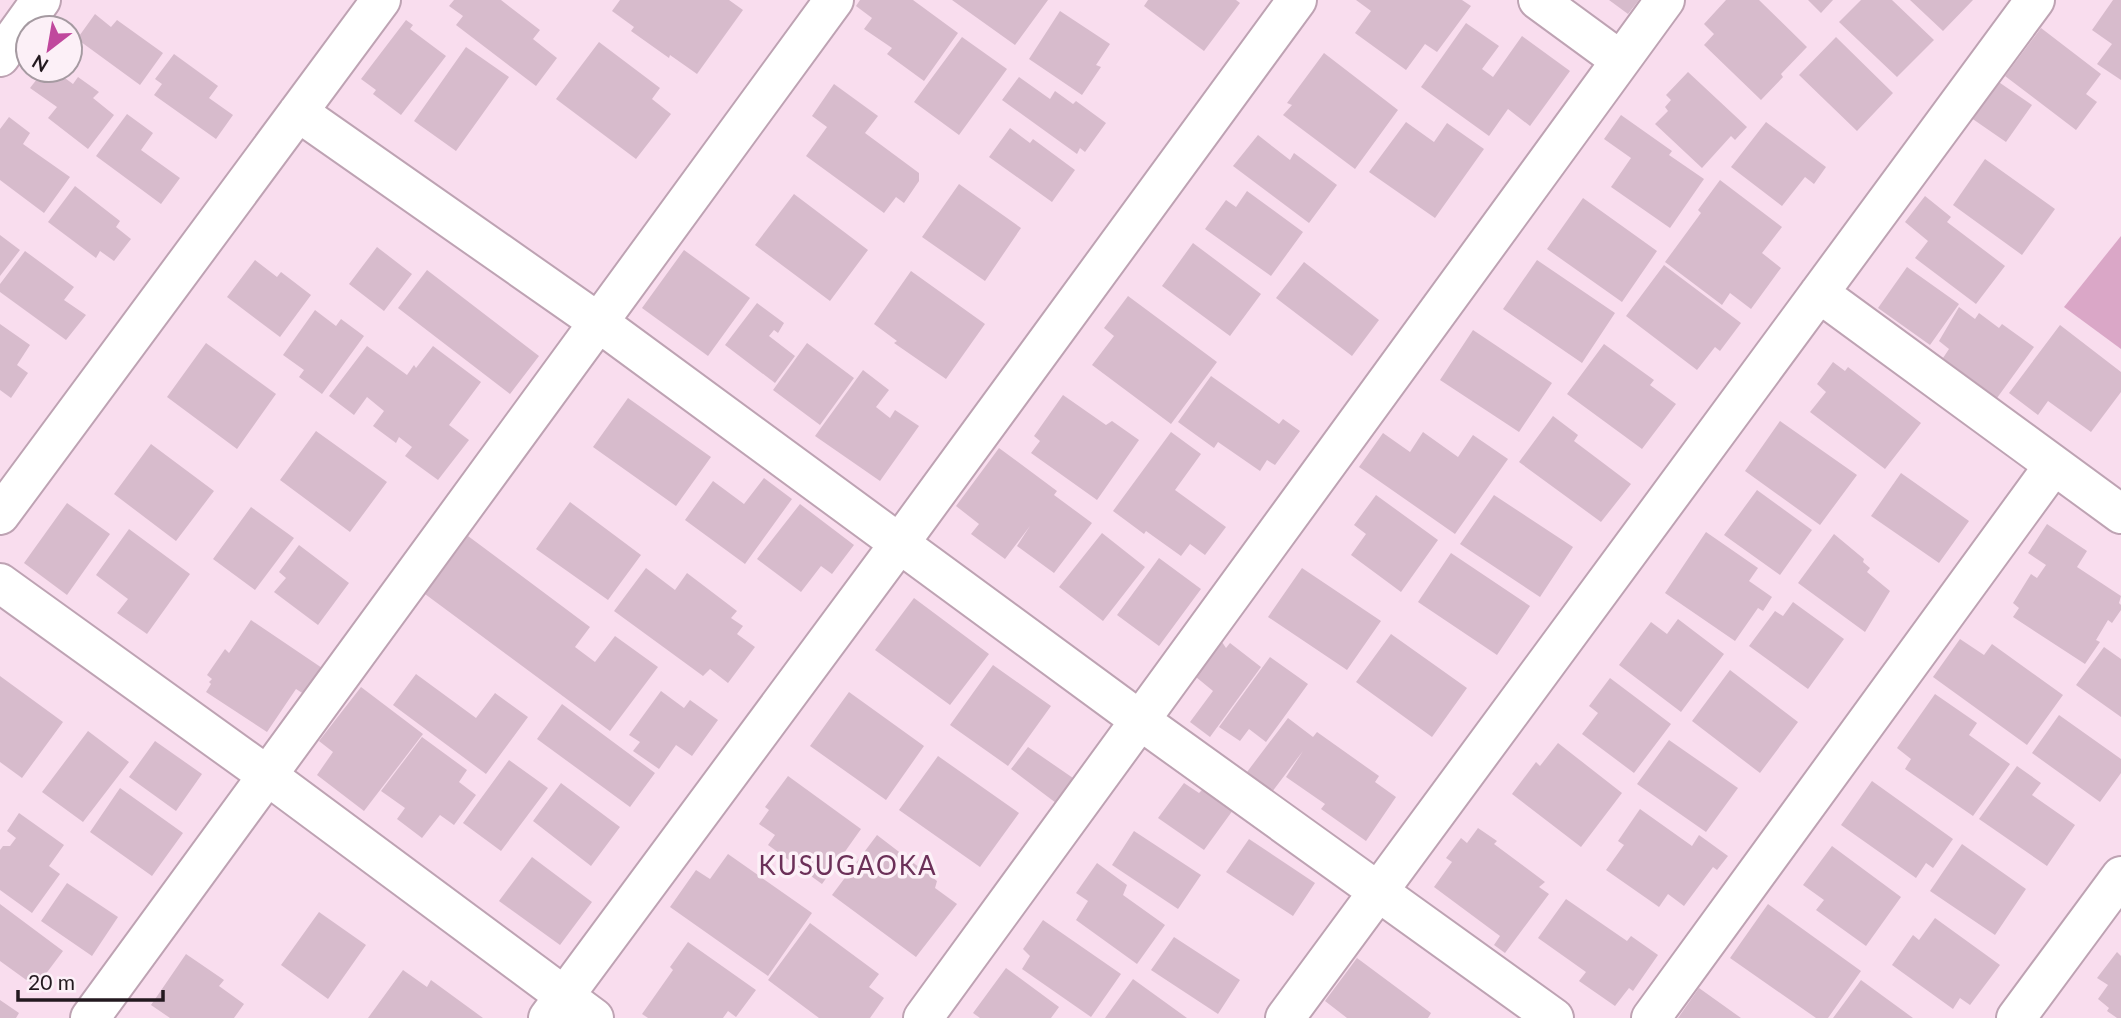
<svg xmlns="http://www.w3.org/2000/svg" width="2121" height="1018" font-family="Lato,sans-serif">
<rect width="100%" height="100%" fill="#f9ddee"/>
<!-- green -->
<path fill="#daa7c7" d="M2121,236V349L2064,307Z"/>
<!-- building -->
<path fill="#d7bbcc" d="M454,0H501L540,30L533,39L557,58L536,86L456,25L463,16L449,6Z
M620,0H729L743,10L697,74L670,55L669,58L631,31L634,27L612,11Z
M860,0H913L958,33L924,81L887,54L892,48L864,29L872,18L856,6Z
M952,0H1048L1015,45Z
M1148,0H1236L1240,3L1204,51L1144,6Z
M1356,0H1462L1471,6L1437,52L1425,44L1406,70L1355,33L1371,11Z
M1609,0H1639L1628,14Z
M1726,0H1759L1807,47L1781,74L1783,77L1761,100L1704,45L1714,34L1704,24Z
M1808,0H1833L1821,13Z
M1861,0H1892L1934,40L1897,77L1839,22Z
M1910,0H1973L1943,31Z
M2113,0H2121V80L2097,64L2112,44L2092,30Z
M1060,11L1110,44L1096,65L1101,67L1082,95L1029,59Z
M95,14L111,27L117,20L163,53L140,85L77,39Z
M406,20L413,25L410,29L446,56L401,115L373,94L376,90L361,79Z
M1466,23L1499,46L1482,69L1493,77L1522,36L1570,71L1530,126L1508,109L1489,136L1421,87Z
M2041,28L2101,74L2086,94L2097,102L2076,130L2005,76Z
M962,37L1007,69L959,135L914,102Z
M1836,37L1893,93L1857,131L1799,75Z
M599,42L660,88L652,99L671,114L636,159L556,99Z
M466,47L509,77L456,151L414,121Z
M1324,53L1398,110L1355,169L1283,115L1292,105L1287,103Z
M174,54L218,86L209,98L233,115L216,139L154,95L162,84L155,79Z
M44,70H54L73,84L78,77L99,92L93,98L114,115L88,149L48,118L57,107L30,88Z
M1688,72L1747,127L1735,140L1731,136L1702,168L1655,124L1668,111L1665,107L1671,100L1666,95Z
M1990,76L2032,105L2006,142L1964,113Z
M1019,77L1050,99L1055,91L1073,104L1076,101L1106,123L1085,152L1080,148L1077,154L1002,100Z
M834,84L878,116L865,133L919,173V181L904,203L896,197L884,213L806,156L827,127L812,116Z
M127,114L153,133L141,150L180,178L161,204L96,156Z
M1621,115L1672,151L1669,155L1704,179L1670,228L1611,187L1631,158L1604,139Z
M9,117L30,133L23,144L70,177L44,213L0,180V129Z
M1406,122L1434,142L1447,123L1484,149L1435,218L1369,172Z
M1766,122L1826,167L1814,184L1805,177L1782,206L1731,167Z
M1010,128L1030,143L1033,139L1075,170L1052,202L989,157Z
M1258,135L1290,160L1294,153L1337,185L1309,223L1233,166Z
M1985,159L2055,209L2022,255L1953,205Z
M1720,180L1782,227L1762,253L1781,268L1751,309L1730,293L1722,305L1665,262L1701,213L1698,210Z
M959,184L1021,228L985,281L922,237Z
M75,186L120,221L116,227L131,239L114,261L100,251L96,258L48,222Z
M1247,191L1303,232L1271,276L1205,229L1226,200L1236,207Z
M794,194L868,250L830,301L755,245Z
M1925,196L1951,217L1947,222L2005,266L1976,304L1915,258L1928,241L1905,222Z
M1583,198L1657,251L1622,302L1547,249Z
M0,235L20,250L0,276Z
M1193,243L1261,294L1230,336L1162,286Z
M377,247L412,274L384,311L349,284Z
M684,250L750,298L708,356L642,308Z
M25,251L74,287L64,300L86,315L66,340L0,292V284Z
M255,260L277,277L281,272L311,295L280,337L227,297Z
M1537,260L1615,313L1582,363L1503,309Z
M1304,262L1379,320L1352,356L1276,298Z
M1664,265L1741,323L1720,351L1715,347L1697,370L1626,316Z
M1907,267L1959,304L1930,345L1878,308Z
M427,270L539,356L510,394L398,308Z
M911,271L985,324L946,379L894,343L897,341L874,324Z
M1128,296L1217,362L1171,424L1092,365L1114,336L1104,328Z
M757,303L784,323L778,333L774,330L769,336L795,356L775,383L725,345Z
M1959,307L1975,319L1979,313L1999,328L2002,324L2034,347L1997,398L1943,358L1949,349L1939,341Z
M315,310L336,326L341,319L364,336L322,394L299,377L304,370L283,355Z
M0,324L30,345L17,365L28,373L11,398L0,390Z
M2060,325L2121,372V392L2091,432L2048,401L2038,415L2009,393Z
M1473,330L1552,383L1519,432L1440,380Z
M206,343L276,394L237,449L167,397Z
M807,343L854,378L820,425L773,390Z
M1604,344L1654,380L1650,385L1676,404L1642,449L1567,394Z
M367,346L407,375L414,365L416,368L433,346L481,382L449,425L469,440L438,480L405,456L412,447L399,437L396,443L373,426L384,411L367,397L354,415L329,396Z
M1833,362L1845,371L1848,367L1921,423L1885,469L1810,412L1826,392L1817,384Z
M863,370L889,390L876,407L890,418L895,410L919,426L880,481L815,436Z
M1211,376L1279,424L1283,419L1300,431L1275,465L1267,460L1260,471L1218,442L1214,448L1178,422Z
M1063,395L1106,425L1112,421L1139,440L1097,500L1031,453L1040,441L1034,436Z
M628,398L711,457L676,506L593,447Z
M1553,416L1578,435L1574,441L1631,484L1601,522L1519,462Z
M1780,421L1857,475L1820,525L1745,471Z
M316,431L387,482L350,532L280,480Z
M1171,432L1201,454L1175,490L1226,527L1205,555L1190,544L1181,556L1146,531L1144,534L1113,511Z
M1423,432L1458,457L1473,435L1508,459L1455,534L1359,467L1383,433L1410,452Z
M151,444L214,491L176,541L114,494Z
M999,448L1057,491L1054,495L1092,523L1054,573L1017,546L1030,526L1005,559L971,534L979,524L956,506Z
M1901,473L1969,521L1939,563L1871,516Z
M764,478L792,499L745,564L685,520L713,481L744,504Z
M1757,490L1812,530L1780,575L1724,535Z
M1376,495L1438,540L1401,592L1351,555L1366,534L1354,525Z
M1494,495L1573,547L1540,597L1460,544Z
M570,502L641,555L608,600L536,549Z
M67,503L110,534L67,595L24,563Z
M800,504L854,545L832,574L821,566L801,592L757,559Z
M251,507L294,538L255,590L213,559Z
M2047,524L2087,551L2077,567L2121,596L2119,603L2121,605V610L2112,623L2108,620L2096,640L2100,642L2085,664L2013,617L2019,608L2013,603L2031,574L2037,578L2046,565L2028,553Z
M129,529L190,574L147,634L117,613L128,599L96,575Z
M1706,532L1758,568L1749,581L1772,597L1763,611L1758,608L1735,641L1665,593Z
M1102,533L1145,567L1103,621L1059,587Z
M1834,534L1864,559L1863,562L1870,568L1867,572L1890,591L1865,632L1798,583Z
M468,536L590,627L575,647L595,662L615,636L658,667L610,731L425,594Z
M299,545L349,583L318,625L274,592L286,578L279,572Z
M1451,553L1530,606L1497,655L1418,602Z
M1159,558L1201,589L1159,646L1117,615Z
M646,568L675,590L687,573L737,611L731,618L743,626L737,634L755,647L728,683L710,669L703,676L614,611Z
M1302,568L1381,621L1347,670L1268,617Z
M914,598L989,654L950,705L875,650Z
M1793,602L1844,639L1808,689L1749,646L1775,611L1783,616Z
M1678,619L1724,654L1681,712L1619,665L1651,622L1667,634Z
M251,620L325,670L307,696L296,689L267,732L206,692L211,684L209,682L212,679L207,675L225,649L229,653Z
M1391,634L1467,688L1432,737L1356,682Z
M1960,639L1984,655L1992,644L2063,695L2027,745L1933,677Z
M1222,642L1226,648L1230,643L1261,667L1210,737L1190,722L1213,691L1196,677Z
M2104,647L2121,659V717L2076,685Z
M1270,657L1308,684L1266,742L1249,729L1240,741L1219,727Z
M993,665L1051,706L1008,766L950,725Z
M1730,670L1798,722L1760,773L1692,721Z
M416,674L476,718L495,693L528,717L486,774L393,705Z
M0,676L63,722L22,778L0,762Z
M1610,678L1671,724L1634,773L1582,734L1598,713L1589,706Z
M361,687L423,734L364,811L317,775L333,752L319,741Z
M661,691L684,708L690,700L718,720L692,756L676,745L659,769L633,751L640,742L629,735Z
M849,692L924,746L886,800L810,746Z
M1935,694L1977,723L1969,735L2010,764L1973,816L1905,769L1911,759L1897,748Z
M562,704L655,773L630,807L537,739Z
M2059,715L2121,759V773L2100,802L2032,753Z
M1288,718L1313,737L1317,732L1379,776L1375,782L1396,797L1366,841L1321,809L1325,804L1286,777L1303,751L1272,792L1247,772Z
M88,731L129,762L83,822L42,792Z
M422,737L467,770L459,782L476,795L454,825L440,815L422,838L397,819L405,808L381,791Z
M1669,740L1738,788L1706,832L1637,784Z
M155,741L202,774L176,811L129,777Z
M1558,743L1622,793L1581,847L1512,794L1536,762L1540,766Z
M1028,747L1073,778L1056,803L1011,769Z
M938,756L1019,813L980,867L899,810Z
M509,760L548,788L501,851L463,823Z
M2017,766L2041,783L2032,795L2075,825L2047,866L1979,819Z
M788,776L861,829L822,884L768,845L775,835L759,824L769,810L765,807Z
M1872,781L1953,839L1933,868L1926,863L1916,878L1841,825Z
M561,783L620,827L591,866L533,821Z
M1184,783L1199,793L1203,789L1233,810L1204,850L1158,818Z
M120,788L183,833L152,876L90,832Z
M1640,809L1692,846L1699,835L1728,856L1717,870L1713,867L1684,906L1668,894L1659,907L1606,870L1624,845L1618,841Z
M19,813L64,845L49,866L60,874L32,913L0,890V850L3,846H10L16,838L7,831Z
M1478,828L1497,841L1494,844L1545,882L1539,887L1549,894L1505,953L1494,945L1500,936L1434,887L1452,862L1446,858L1461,838L1467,843Z
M1134,831L1201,875L1178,909L1112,865Z
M877,835L937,881L935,888L957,904L916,957L832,895Z
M1249,839L1315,883L1293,916L1226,872Z
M1962,844L2026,889L1995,935L1930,891Z
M1832,846L1901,897L1866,946L1816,910L1824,900L1803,885Z
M728,854L812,913L768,976L670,907L696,870L710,879Z
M532,857L592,902L560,945L499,901Z
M1097,863L1127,885L1123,895L1165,925L1137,964L1076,920L1088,901L1076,893Z
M67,883L118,917L92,956L41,921Z
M1566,899L1627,941L1631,936L1658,955L1633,991L1629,988L1615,1006L1579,981L1586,972L1538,938Z
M0,904L63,951L36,987L0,961Z
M1768,904L1861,971L1828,1018H1816L1730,958Z
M319,912L366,945L328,999L281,965Z
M1935,918L2000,965L1970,1005L1960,998L1953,1009L1892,965L1913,935L1919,940Z
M1043,920L1121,974L1091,1017L1022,969L1030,956L1023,949Z
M810,923L879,974L869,987L884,998L870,1018H819L768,980Z
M1174,937L1240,980L1218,1014L1151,970Z
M688,942L756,990L736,1017L728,1011L723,1018H648L642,1014L673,970L670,967Z
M2117,952L2121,956V1018H2117L2107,1011L2109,1008L2098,999L2108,985L2097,978Z
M186,954L224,980L219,986L244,1004L234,1018H170L151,1005Z
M1357,958L1431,1013L1428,1018H1347L1325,1001Z
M1006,968L1059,1007L1051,1018H980L973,1013Z
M403,970L427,987L431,980L483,1018H368Z
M1133,979L1187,1018H1105Z
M1861,980L1913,1018H1833Z
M1699,988L1741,1018H1678Z
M0,1000L19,1013L16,1018H0Z"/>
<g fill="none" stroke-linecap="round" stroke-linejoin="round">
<!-- street casing -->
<g stroke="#bea3b3" stroke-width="42">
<path id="street" d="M1538,0L1620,60
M0,57L41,0
M298,112L598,322L1141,721L1554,1018
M1819,293L2121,514
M0,515L381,0
M0,583L268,776L594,1018
M90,1018L834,0
M548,1018L899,544L1297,0
M923,1018L1665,0
M1285,1018L2035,0
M1651,1018L2054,465
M2016,1018L2121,876"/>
</g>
<!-- street -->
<use href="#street" stroke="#fff" stroke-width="38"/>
</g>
<g text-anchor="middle" stroke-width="7" stroke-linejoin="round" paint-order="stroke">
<!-- neighbourhood labels -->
<g font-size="26" letter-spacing="2" fill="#6b3058" stroke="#fcf0f7">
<text x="848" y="875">KUSUGAOKA</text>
</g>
</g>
<!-- north arrow -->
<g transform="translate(49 49) rotate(211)"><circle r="33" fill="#fcf0f7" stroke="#a59aa1" stroke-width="2"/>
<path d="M0-5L12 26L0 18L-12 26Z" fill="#c0489d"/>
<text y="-10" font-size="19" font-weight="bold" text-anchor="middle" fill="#23191f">N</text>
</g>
<!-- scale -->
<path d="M18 990v10h145v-10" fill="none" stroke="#23191f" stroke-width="3.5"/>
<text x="28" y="990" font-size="21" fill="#23191f" stroke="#fcf0f7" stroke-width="5" paint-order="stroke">20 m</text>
</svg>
